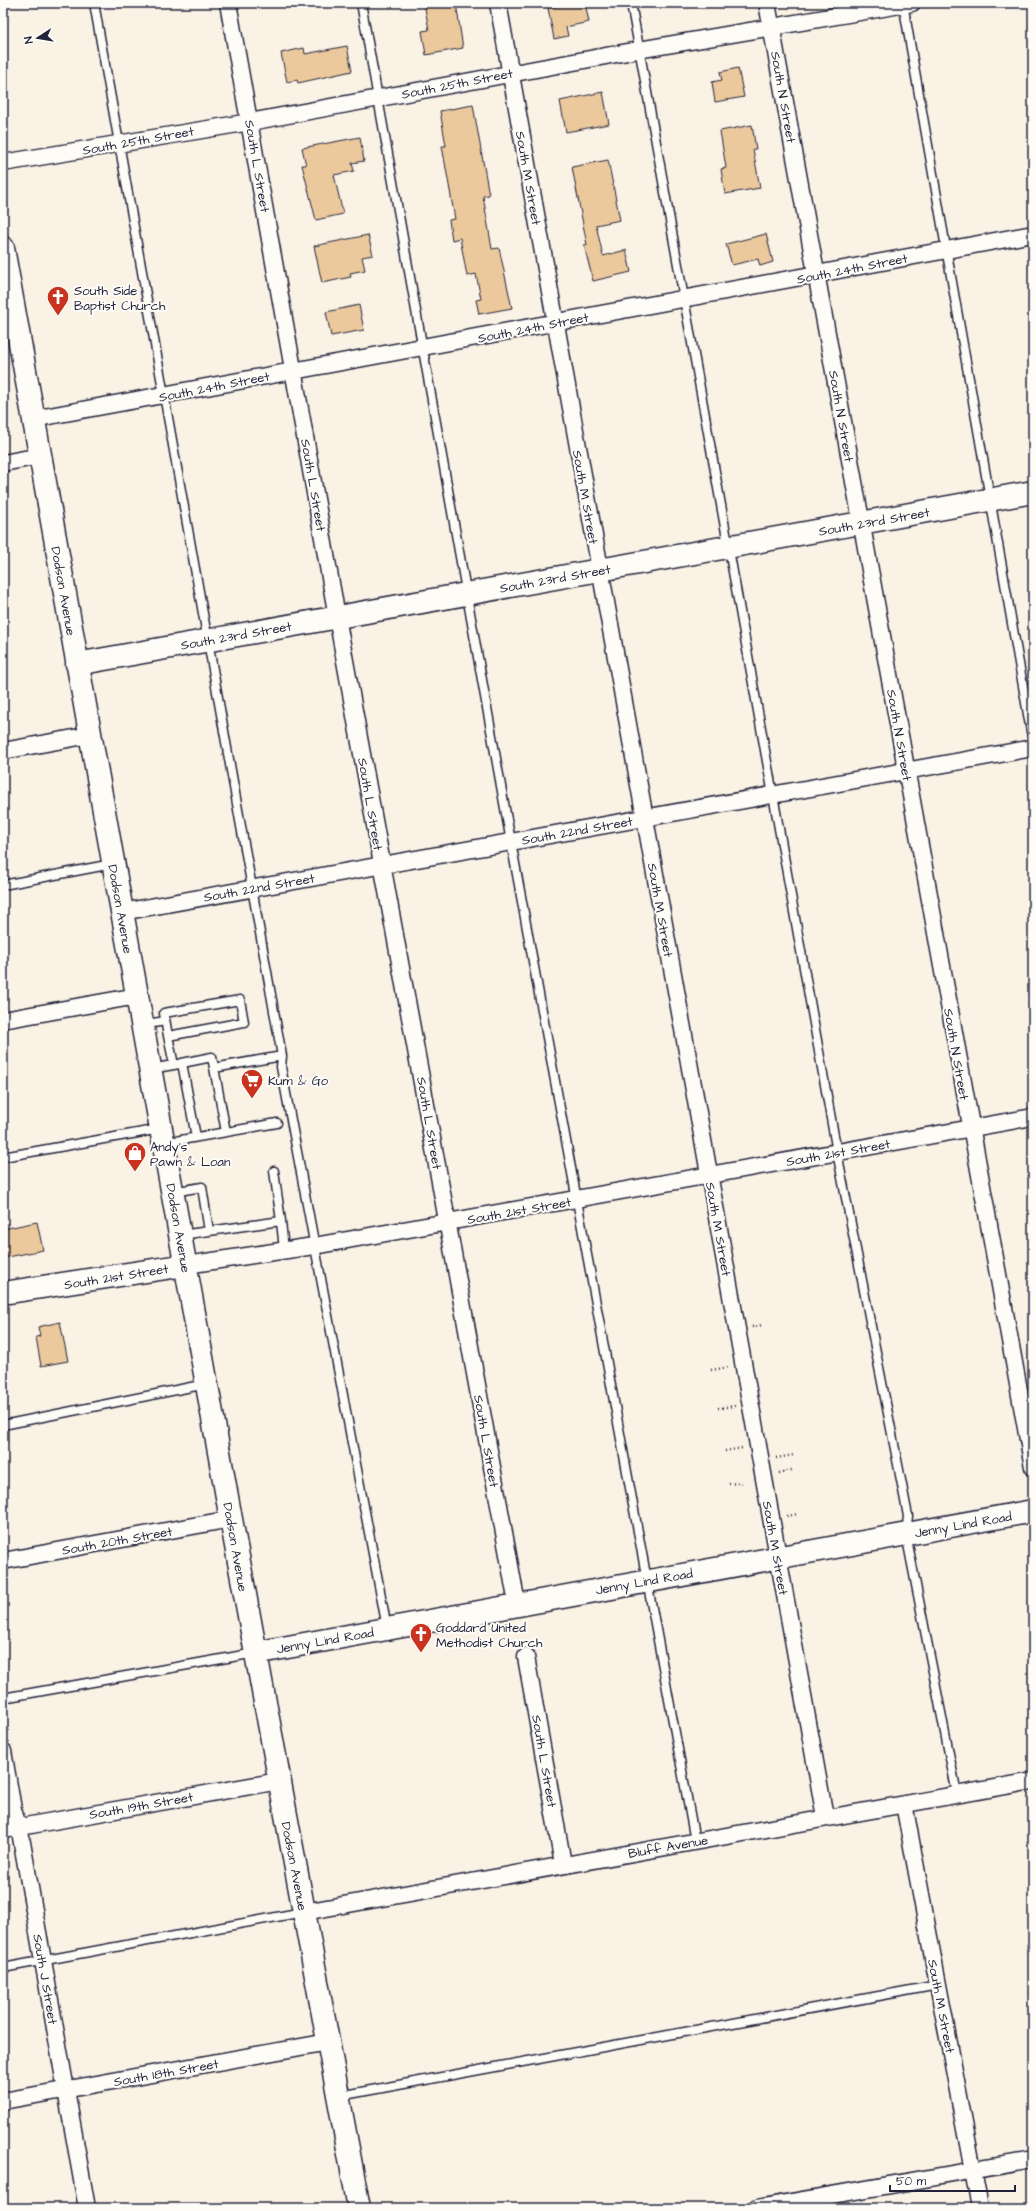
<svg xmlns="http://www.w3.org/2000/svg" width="1036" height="2211" font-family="'Architects Daughter',sans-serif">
<rect width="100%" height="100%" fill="#faf2e5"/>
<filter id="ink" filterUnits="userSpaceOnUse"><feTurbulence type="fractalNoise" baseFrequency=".025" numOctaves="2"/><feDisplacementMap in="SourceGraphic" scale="8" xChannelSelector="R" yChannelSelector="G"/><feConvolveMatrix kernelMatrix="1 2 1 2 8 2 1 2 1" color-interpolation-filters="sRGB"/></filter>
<g filter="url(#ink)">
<!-- building -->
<path fill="#ecc99d" stroke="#22223b" d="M424,3H456L463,48L426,55L422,31L429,30Z
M573,3H585L589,22L566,27L568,36L554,39L548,8Z
M347,46L352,71L298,83L297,80L287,82L281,53L304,48L305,54Z
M738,68L744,97L715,102L712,82L722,80L720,72Z
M603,92L609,124L566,132L560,101Z
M473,105L489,195L483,196L492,249L499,248L512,308L479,314L476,300L481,299L476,274L467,276L460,238L452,240L449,220L455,219L442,146H446L440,111Z
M752,125L756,149H753L760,188L725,194L721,169L726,168L720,131Z
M360,137L364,161L352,163L354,171L334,175L343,214L316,220L302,165H306L302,148Z
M608,160L620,220L596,225L603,256L626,250L631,272L593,281L584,245H587L572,167Z
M766,234L773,262L760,266L758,259L732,265L726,244Z
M368,235L373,255L362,257L365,270L350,273L351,277L322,283L314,246Z
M359,305L364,330L331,336L326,312Z
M37,1222L43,1250L3,1258V1229Z
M60,1322L68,1361L41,1366L36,1337L40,1336L38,1327Z"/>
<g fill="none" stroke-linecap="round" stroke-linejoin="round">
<!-- lane casing -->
<g stroke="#22223b" stroke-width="11">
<path id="lane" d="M94,3L282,1056L281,1067L387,1628
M361,3L511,842L695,1841
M631,3L837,1152L908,1516L906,1534L957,1794
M903,3L1033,743
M3,885L112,864
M142,1025L165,1021
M168,1036L164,1013L240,1000L244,1022L168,1036L174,1065
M214,1068L282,1056
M151,1069L179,1064
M196,1137L182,1063L212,1057L226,1132
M164,1143L277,1123
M3,1157L160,1129
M173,1192L202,1187L209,1231L281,1221L274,1171
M281,1221L284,1250
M181,1235L209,1231
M3,1425L206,1384
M3,1698L255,1653
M3,1968L303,1912
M339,2096L938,1985"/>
</g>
<!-- street casing -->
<g stroke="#22223b" stroke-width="19">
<path id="street" d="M228,3L337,617L517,1604
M498,3L825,1817
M767,3L1033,1467
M3,163L250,122L638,50L912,3
M33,419L1033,234
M3,463L40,456
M3,751L90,735
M122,912L1033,748
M3,1020L137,996
M186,1265L314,1246L1033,1117
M3,1561L231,1519
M526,1657L563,1864
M3,1751L13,1809L21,1837L87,2208
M904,1804L980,2208
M3,1830L279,1781
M304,1912L1033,1781
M3,2101L328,2042
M757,2208L1033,2160"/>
</g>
<!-- secondary casing -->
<g stroke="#22223b" stroke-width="25">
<path id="secondary" d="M3,248L231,1519L359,2208
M77,664L1033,492
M3,1293L186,1265
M255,1653L1033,1511"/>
</g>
<!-- path -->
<path stroke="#22223b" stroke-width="2.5" stroke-dasharray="1 3" stroke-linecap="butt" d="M752,1327L762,1325
M711,1370L729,1367
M718,1408L735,1406
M725,1451L742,1448
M776,1458L794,1455
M779,1473L792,1470
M729,1484L744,1482
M787,1516L798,1514"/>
<!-- lane -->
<use href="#lane" stroke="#fdfcf7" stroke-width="8"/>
<!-- street -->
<use href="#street" stroke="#fdfcf7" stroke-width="16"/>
<!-- secondary -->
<use href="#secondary" stroke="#fdfcf7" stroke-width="22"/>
</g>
</g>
<!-- icons -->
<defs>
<g id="church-pin" transform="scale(1.15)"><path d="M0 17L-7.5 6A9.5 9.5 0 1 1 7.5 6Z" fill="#c8321e" stroke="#fdfcf7"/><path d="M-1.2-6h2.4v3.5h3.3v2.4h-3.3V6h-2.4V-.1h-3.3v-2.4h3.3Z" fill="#fff"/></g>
<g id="supermarket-pin" transform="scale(1.15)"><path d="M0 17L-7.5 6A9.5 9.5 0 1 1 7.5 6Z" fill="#c8321e" stroke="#fdfcf7"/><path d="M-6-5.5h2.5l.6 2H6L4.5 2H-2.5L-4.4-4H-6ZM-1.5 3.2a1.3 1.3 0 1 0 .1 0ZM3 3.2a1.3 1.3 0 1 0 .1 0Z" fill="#fff"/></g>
<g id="shop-pin" transform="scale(1.15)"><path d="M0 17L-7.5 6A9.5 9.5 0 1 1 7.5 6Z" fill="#c8321e" stroke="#fdfcf7"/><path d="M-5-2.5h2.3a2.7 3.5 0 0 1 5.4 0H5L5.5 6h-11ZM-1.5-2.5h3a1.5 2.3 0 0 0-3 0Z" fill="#fff"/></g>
</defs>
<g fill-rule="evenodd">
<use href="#church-pin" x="58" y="297"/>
<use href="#supermarket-pin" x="252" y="1080"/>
<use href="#shop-pin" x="135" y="1153"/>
<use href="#church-pin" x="421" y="1634"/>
</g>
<g text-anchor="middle" stroke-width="4" stroke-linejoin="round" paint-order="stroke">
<!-- street labels -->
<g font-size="13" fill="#22223b" stroke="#fdfcf7">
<text transform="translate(457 83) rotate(-11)" y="5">South 25th Street</text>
<text transform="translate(784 97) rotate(80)" y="5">South N Street</text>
<text transform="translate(138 140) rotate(-10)" y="5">South 25th Street</text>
<text transform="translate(258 166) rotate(80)" y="5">South L Street</text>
<text transform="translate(529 178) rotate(80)" y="5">South M Street</text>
<text transform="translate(852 268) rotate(-11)" y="5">South 24th Street</text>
<text transform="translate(533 327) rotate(-11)" y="5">South 24th Street</text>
<text transform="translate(214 386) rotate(-11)" y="5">South 24th Street</text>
<text transform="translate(842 416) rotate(80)" y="5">South N Street</text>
<text transform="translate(314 485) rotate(80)" y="5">South L Street</text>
<text transform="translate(586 497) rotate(80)" y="5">South M Street</text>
<text transform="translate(874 521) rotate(-10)" y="5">South 23rd Street</text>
<text transform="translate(555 578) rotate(-10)" y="5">South 23rd Street</text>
<text transform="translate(64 591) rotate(80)" y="5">Dodson Avenue</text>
<text transform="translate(236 635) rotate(-10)" y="5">South 23rd Street</text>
<text transform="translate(900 735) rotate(80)" y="5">South N Street</text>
<text transform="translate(371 804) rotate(80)" y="5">South L Street</text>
<text transform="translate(577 830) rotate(-10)" y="5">South 22nd Street</text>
<text transform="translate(259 887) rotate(-10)" y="5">South 22nd Street</text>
<text transform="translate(121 909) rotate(80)" y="5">Dodson Avenue</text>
<text transform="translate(661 910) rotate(80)" y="5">South M Street</text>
<text transform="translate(957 1054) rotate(80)" y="5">South N Street</text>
<text transform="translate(430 1123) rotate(80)" y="5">South L Street</text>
<text transform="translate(838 1152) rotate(-10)" y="5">South 21st Street</text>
<text transform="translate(519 1210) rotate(-10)" y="5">South 21st Street</text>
<text transform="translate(179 1228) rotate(80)" y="5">Dodson Avenue</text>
<text transform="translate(719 1229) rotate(80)" y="5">South M Street</text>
<text transform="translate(116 1276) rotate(-9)" y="5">South 21st Street</text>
<text transform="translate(487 1441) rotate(80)" y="5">South L Street</text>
<text transform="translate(963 1524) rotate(-10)" y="5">Jenny Lind Road</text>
<text transform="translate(117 1540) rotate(-10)" y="5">South 20th Street</text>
<text transform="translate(236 1547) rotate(80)" y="5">Dodson Avenue</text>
<text transform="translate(776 1548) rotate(80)" y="5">South M Street</text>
<text transform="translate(644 1581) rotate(-10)" y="5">Jenny Lind Road</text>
<text transform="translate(325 1640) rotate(-10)" y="5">Jenny Lind Road</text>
<text transform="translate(545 1761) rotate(80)" y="5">South L Street</text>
<text transform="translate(141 1805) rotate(-10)" y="5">South 19th Street</text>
<text transform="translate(668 1846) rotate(-10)" y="5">Bluff Avenue</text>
<text transform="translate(295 1866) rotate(79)" y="5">Dodson Avenue</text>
<text transform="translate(46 1979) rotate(80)" y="5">South J Street</text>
<text transform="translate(942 2006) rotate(79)" y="5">South M Street</text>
<text transform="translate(166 2072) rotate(-10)" y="5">South 18th Street</text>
</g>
<!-- poi labels -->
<g font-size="13" fill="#22223b" stroke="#fdfcf7" text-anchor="start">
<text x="74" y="295">South Side<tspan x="74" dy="15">Baptist Church</tspan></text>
<text x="268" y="1085">Kum &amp; Go</text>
<text x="150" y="1151">Andy's<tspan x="150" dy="15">Pawn &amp; Loan</tspan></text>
<text x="436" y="1632">Goddard United<tspan x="436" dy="15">Methodist Church</tspan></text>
</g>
</g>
<!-- margin -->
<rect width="1036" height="2211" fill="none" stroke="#fdfcf7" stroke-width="16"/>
<rect x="8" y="8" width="1020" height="2195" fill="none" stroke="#22223b" stroke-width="1.5" filter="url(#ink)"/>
<!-- north arrow -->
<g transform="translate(38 38) rotate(258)" stroke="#fdfcf7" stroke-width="3" paint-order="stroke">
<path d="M0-3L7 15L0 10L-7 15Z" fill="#22223b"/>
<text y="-6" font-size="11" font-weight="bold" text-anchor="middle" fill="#22223b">N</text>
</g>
<!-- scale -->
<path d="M890 2185v6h125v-6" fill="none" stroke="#22223b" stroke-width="2"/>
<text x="896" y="2185" font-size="12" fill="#22223b" stroke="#fdfcf7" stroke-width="3" paint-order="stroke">50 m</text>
</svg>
